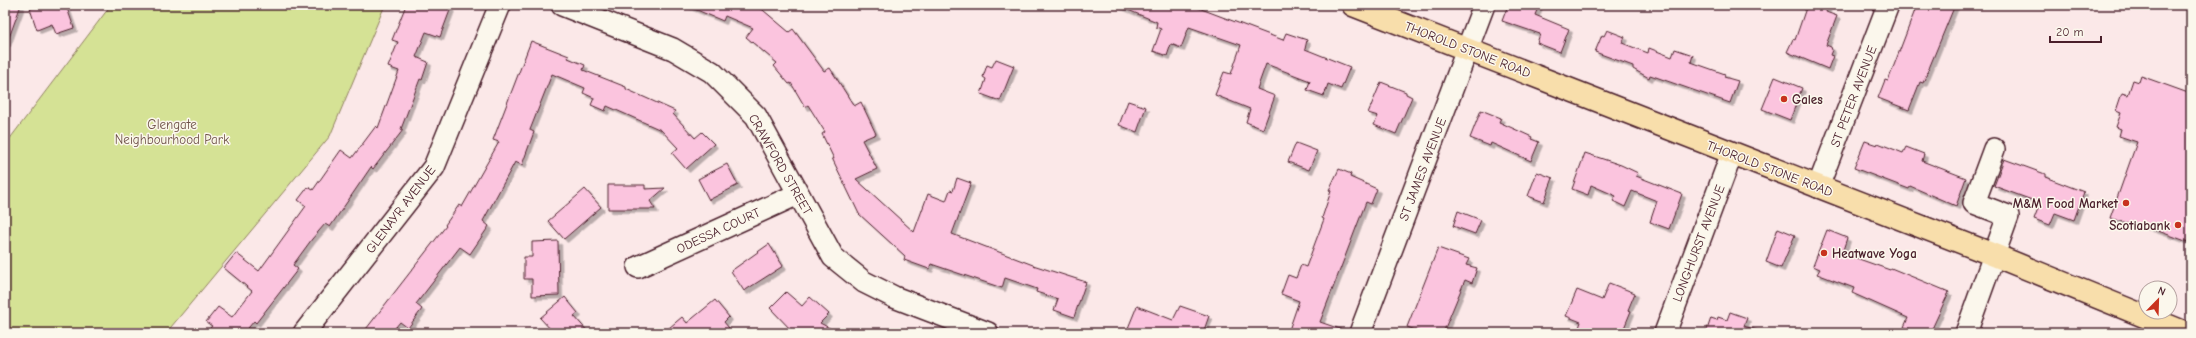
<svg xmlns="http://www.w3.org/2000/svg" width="2196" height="338" font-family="'Comic Neue',sans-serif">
<defs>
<filter id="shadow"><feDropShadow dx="3.5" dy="3.5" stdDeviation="0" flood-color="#0004"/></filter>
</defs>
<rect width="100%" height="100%" fill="#fbe8e8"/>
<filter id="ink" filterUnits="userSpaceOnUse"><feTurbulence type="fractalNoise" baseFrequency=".025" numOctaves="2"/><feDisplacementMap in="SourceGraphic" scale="8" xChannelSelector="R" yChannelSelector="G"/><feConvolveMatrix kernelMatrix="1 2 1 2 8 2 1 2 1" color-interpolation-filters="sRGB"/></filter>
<g filter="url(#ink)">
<!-- green -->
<path fill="#d5e295" stroke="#908060" d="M111,5H385L330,136L166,333H5V145Z"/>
<!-- building -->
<path fill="#fbc4de" stroke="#4a1f2b" filter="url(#shadow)" d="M5,5H21L7,43H5Z
M39,5H66L74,28L56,34L52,24L37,30L30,9Z
M406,5H452L440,37L426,32L416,57L428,62L422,80L420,79L401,129L403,130L373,169L371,167L330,227L325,224L312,239L293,265L298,269L256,323L254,321L244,333H206L212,326L206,322L218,307L232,317L252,291L224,268L236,253L259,271L306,206L298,200L308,187L313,190L341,150L352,158L376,126L378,128L399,71L388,67L398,42L392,40Z
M685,5H757L789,32L793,29L824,71L830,68L854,106L861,102L876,134L862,140L877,169L856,179L914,232L928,194L946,201L950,190L953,191L957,178L971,183L952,234L1033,265L1086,282L1074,317L1054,310L1058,299L1036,292L1037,289L1005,278L1002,288L931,264L929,269L904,260L905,256L859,214L832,158L834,159L822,134L825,132L808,105L805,107L791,83L789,84L774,66L777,63L746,37L753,28L725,16L723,21Z
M1116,5H1197L1196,7L1283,40L1286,33L1307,40L1305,49L1350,67L1341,89L1328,84L1324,96L1307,90L1310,81L1266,64L1257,89L1275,96L1263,129L1246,122L1250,109L1215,95L1224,72L1231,74L1241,45L1189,27L1181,48L1171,44L1167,56L1153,51L1161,29L1156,27L1157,22Z
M1508,5H1539L1535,15L1569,29L1560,52L1537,43L1540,34L1502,21Z
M1807,5H1828L1826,12L1837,16L1826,45L1831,47L1832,50L1830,55L1833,56L1828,69L1787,52L1793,39L1795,40Z
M1917,5H1955L1923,83L1920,82L1909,110L1878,98L1885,80L1888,81Z
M1607,30L1625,37L1622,43L1648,53L1649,48L1672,57L1675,49L1693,55L1691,62L1725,74L1724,77L1738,81L1730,103L1650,75L1649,78L1633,69V66L1595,52L1602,35L1604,36Z
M531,41L569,56L568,58L585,65L583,70L626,87V89L675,111L673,114L695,138L702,132L714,144L686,169L672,153L678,148L661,130L607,106L605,111L591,105L594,98L583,93L585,88L552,74L530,130L534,132L522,165L515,162L483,221L489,226L470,254L460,247L416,304L422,309L408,328L400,322L391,333H363L446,226L445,225L459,205L462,207L499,142L493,140Z
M996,59L1014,66L1000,101L981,94L986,79L983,77L987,65L992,67Z
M2141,76L2191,94V243L2139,224L2138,226L2110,218L2137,142L2119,136L2121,129L2116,127L2121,113L2116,111L2122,93L2128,95L2133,80L2139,82Z
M1775,77L1802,88L1790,120L1762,109Z
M1381,82L1406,92V94L1412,97L1396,134L1374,125L1378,116L1368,113Z
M1128,101L1146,107L1137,132L1119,125Z
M1481,110L1501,118L1499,122L1532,137L1531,139L1539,142L1531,161L1491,143L1490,146L1470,138Z
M1865,141L1877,145L1878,143L1903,153L1906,147L1924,154L1922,161L1966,178L1956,206L1910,186L1909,189L1854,168Z
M1296,143L1317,151L1309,170L1288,162Z
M1585,153L1621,165L1638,173L1636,176L1682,194L1669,229L1650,222L1657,201L1632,191L1625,207L1613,201L1616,196L1591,185L1588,195L1572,189Z
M2004,159L2045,174V177L2084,192L2074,220L2055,213L2050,225L2034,219L2040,203L1994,186Z
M727,164L738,185L709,200L698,179Z
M1339,169L1351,174L1350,177L1377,189L1371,204L1366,202L1320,322L1346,331L1345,333H1288L1299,301L1281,294L1288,275L1296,278L1301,265L1306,267L1324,219L1322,218L1331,191L1329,190Z
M1537,172L1553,178L1544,202L1528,196Z
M608,185H645V189L665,188L650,201L655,209H608Z
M585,189L601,207L564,239L548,221Z
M1458,211L1481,220L1475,234L1453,226Z
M1778,228L1795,235L1781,268L1766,262Z
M1827,230L1847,238L1842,253L1890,270L1891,268L1949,292L1930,333H1920L1904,327L1908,318L1852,293L1854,288L1817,274L1820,269L1813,266Z
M558,241L559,295L532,296V279H524V257H532V242Z
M769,244L783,266L744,291L731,271Z
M1438,248L1469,259L1466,265L1477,268L1472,283L1465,280L1443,333H1424L1407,327Z
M1609,283L1635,293L1628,310L1631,311L1622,333H1577L1581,322L1566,316L1577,290L1602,300Z
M786,292L802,306L810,297L829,314L820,323L839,333H794L770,308Z
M565,297L578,313L574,316L589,333H554L540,318Z
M715,300L729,317L724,322L733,333H663L682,317L687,323Z
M1137,306L1173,320L1180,306L1209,316L1203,333H1126Z
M1730,312L1747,318L1744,326L1757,330V333H1706L1711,318L1717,320L1718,317L1727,320Z"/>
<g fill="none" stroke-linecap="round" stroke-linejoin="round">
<!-- minor casing -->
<g stroke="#4a1f2b" stroke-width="24">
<path id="minor" d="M562,5L673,49L712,72L756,116L833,257L864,282L894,297L988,333
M1818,187L1888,5
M638,267L798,194
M304,333L434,167L500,5
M1360,333L1484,5
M1665,333L1732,153
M1966,333L2008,216L1974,203L1994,149"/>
</g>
<!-- major casing -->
<g stroke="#4a1f2b" stroke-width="25">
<path id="major" d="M1353,5L1994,255L2186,333"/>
</g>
<!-- minor -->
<use href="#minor" stroke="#fbf7ec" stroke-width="21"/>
<!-- major -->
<use href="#major" stroke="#f8deab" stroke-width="22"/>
</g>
</g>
<!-- markers -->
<g fill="#c8321e" stroke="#fbf7ec" stroke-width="1.5">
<circle cx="1784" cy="99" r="4"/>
<circle cx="2126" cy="203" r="4"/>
<circle cx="2178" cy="225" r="4"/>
<circle cx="1824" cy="253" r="4"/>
</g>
<g text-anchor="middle" stroke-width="3" stroke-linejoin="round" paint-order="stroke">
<!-- street labels -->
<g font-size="13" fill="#4a1f2b" stroke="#fbf7ec">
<text transform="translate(1468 49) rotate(21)" y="5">THOROLD STONE ROAD</text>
<text transform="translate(1853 96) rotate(-69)" y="5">ST PETER AVENUE</text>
<text transform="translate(781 164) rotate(60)" y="5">CRAWFORD STREET</text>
<text transform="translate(1770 168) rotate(21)" y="5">THOROLD STONE ROAD</text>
<text transform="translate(1422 169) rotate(-69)" y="5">ST JAMES AVENUE</text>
<text transform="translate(400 209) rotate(-53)" y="5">GLENAYR AVENUE</text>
<text transform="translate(718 230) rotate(-25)" y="5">ODESSA COURT</text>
<text transform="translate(1698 243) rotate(-69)" y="5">LONGHURST AVENUE</text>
</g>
<!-- poi labels -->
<g font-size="13" font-weight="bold" fill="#4a1f2b" stroke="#fbf7ec" text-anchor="start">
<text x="1792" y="104">Gales</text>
<text x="2118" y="208" text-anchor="end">M&amp;M Food Market</text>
<text x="2170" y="230" text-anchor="end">Scotiabank</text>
<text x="1832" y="258">Heatwave Yoga</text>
</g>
<!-- park labels -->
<g font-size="13" fill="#6d5046" stroke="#fbf7ec">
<text x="172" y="129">Glengate<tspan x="172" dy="15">Neighbourhood Park</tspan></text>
</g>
</g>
<!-- margin -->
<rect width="2196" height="338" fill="none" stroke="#fbf7ec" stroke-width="20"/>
<rect x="10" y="10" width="2176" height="318" fill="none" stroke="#4a1f2b" stroke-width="1.5" filter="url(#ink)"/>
<!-- north arrow -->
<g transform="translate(2158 300) rotate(23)"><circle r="19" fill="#fbf7ec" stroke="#b4a19f"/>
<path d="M0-3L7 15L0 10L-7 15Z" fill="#c8321e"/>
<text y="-6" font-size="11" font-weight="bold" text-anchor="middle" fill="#4a1f2b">N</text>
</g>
<!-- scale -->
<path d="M2050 36v6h51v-6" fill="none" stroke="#4a1f2b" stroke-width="2"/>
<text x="2056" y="36" font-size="12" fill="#4a1f2b" stroke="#fbf7ec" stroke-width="3" paint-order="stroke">20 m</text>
</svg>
